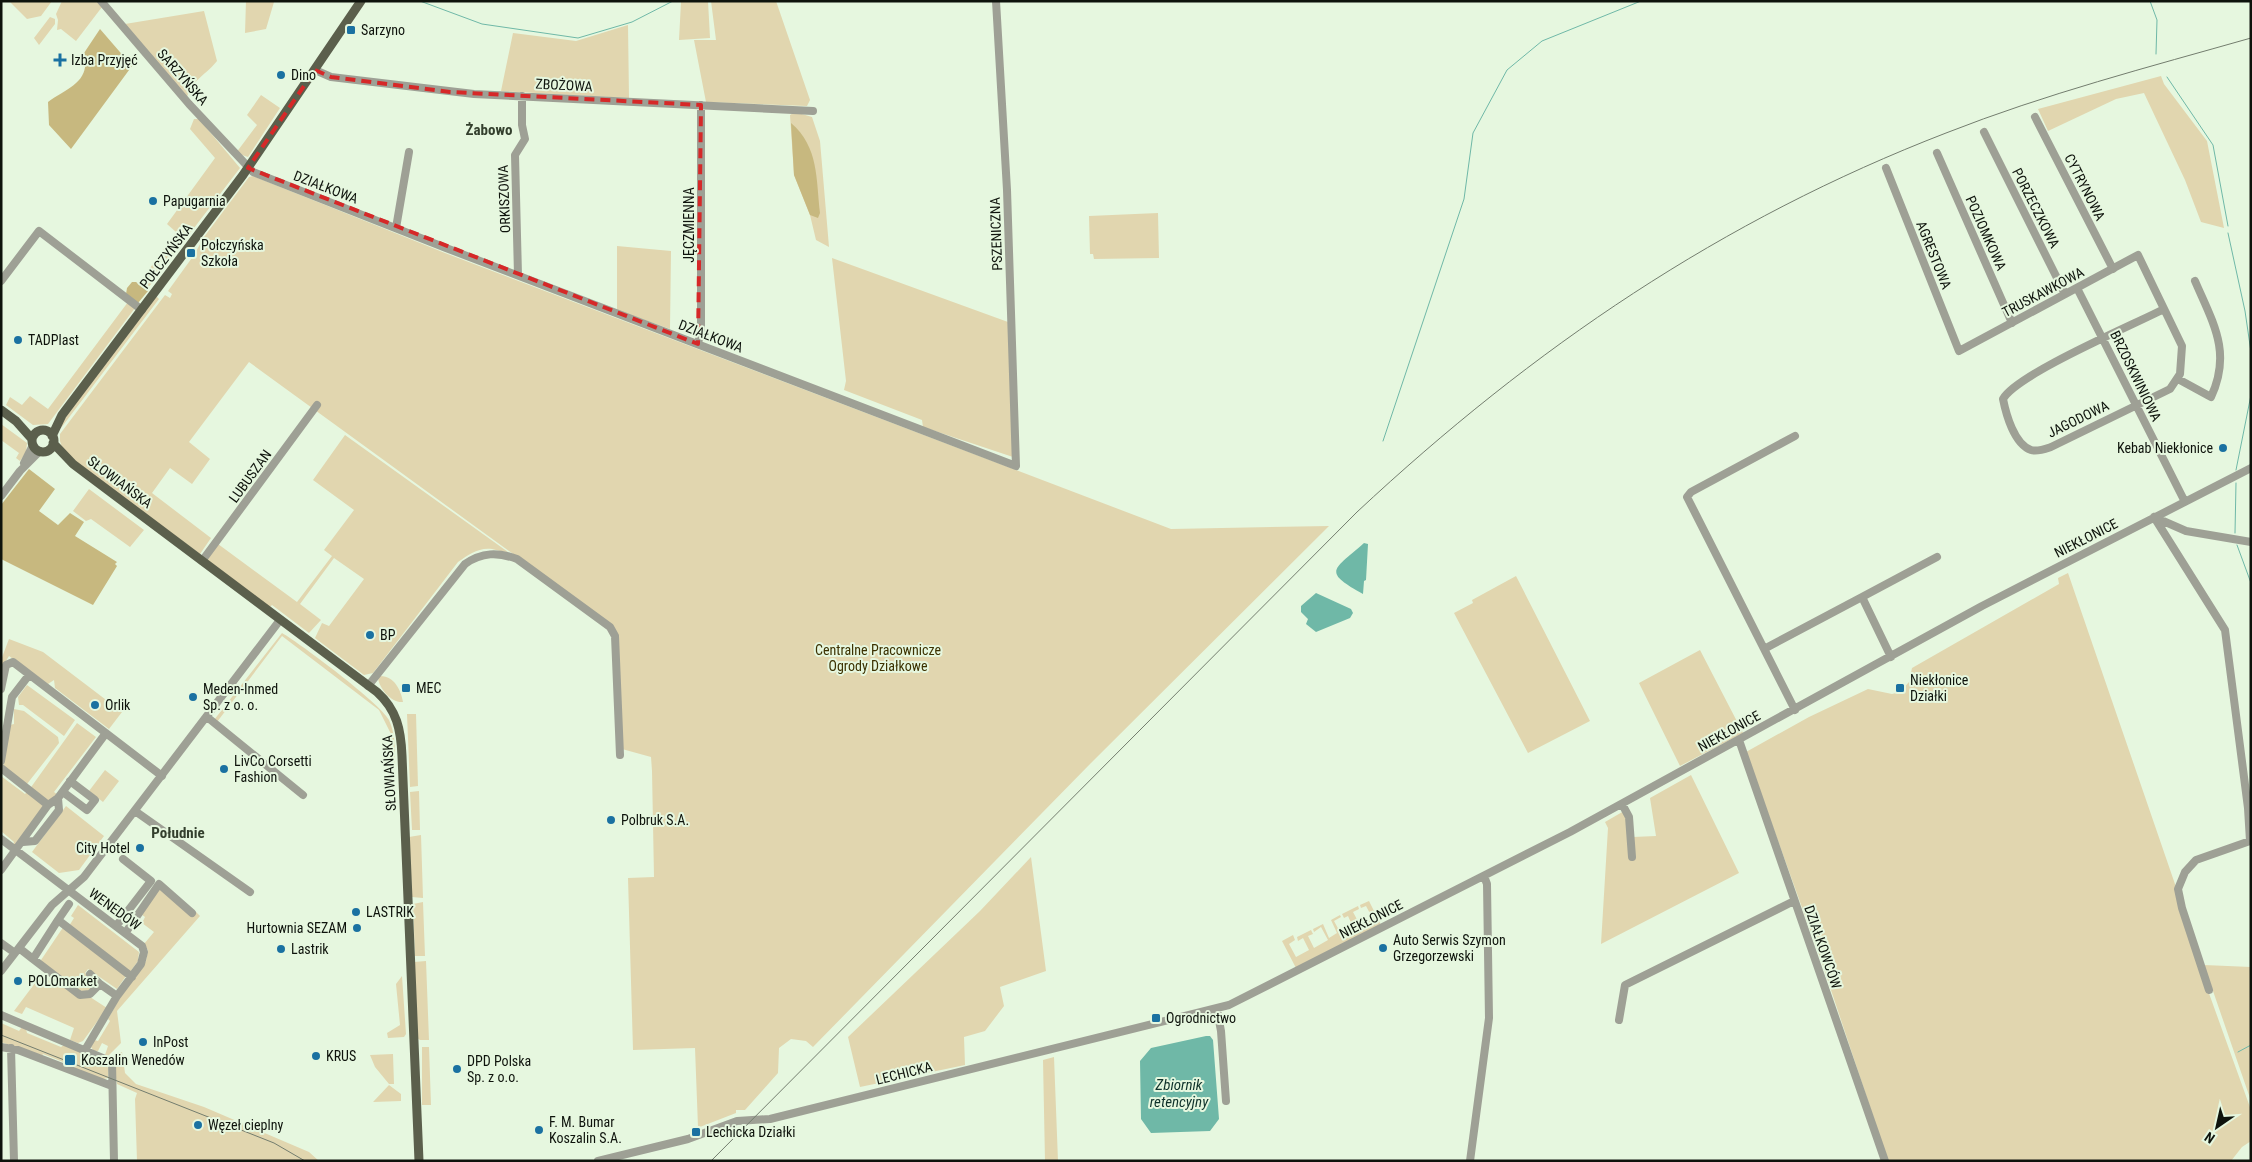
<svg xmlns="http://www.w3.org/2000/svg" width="2252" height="1162" font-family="'Roboto Condensed',sans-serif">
<rect width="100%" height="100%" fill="#e6f7df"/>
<!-- green -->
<path fill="#e1d6af" d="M9,1H52L41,16L27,19Z
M62,1H97L102,7L76,41L61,29L57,30L58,20L56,14Z
M246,1L274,2L266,29L245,33Z
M708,1L710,38L679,40L681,2Z
M711,1H776L810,100L807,106L706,102L694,40H716Z
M204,11L217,61C207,74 192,80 187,97L125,24Z
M50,17L55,19V24L39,45L34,38Z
M628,25L629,98L501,91L513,33L576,41Z
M2161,76L2164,84L2207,141L2224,228L2201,222L2185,180L2144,93L2116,99L2048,131L2038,109Z
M261,95L280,108L248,157L236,153L257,125L247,115Z
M795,112L812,117L820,141L829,247L816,240L810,215L794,175L790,115Z
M194,119H199L240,168L148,288L140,282L176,232L167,224L215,158L190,129Z
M253,176L445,253L1171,529L1329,526L1091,763L813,1047L806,1041L791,1039L779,1048L778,1073L745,1110H736V1113L700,1127H698L695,1048L633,1050L628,878L654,877L652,771L651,757L622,749L612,626L249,362L189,442L210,459L192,484L170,468L152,493L211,538L200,554L64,454L60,441V434L165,295L170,298L172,294L168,291L194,255L204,237L249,177Z
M1158,213L1159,258L1094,259L1093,254H1090L1089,216Z
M617,246L671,251L670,329L617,310Z
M832,258L1008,322L1013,457L923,427L922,420L844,390L846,381Z
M156,296L159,299L61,428L62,419Z
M128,302L135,308L48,424L33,425L6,405L10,397L22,405L30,396L48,409Z
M1,424L27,443L26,452L20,461L16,458L19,453L1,440Z
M345,435L508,552C503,552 497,550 492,549C479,547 468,555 458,562L373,673L364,675L315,638L322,623L329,626L364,579L334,558L300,604L321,620L309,633L272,605L269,608L206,560L218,544L297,602L332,556L324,550L354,510L313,480Z
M89,489L144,530L130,547L91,519L86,521L73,511Z
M2068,573L2176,887L2179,910L2251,1110V1141L2242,1147L2231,1161H1888L1822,963L1746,752L1809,717L1868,689L1892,694L1900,692L1909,682L1912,668L2059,584L2058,578Z
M1516,576L1590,721L1528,753L1454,613L1473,603L1472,600Z
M282,633C301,644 380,703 389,720C396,735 395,753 395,769L391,734L379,710L282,636L217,722L214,720Z
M9,639L43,652L122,712L109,729L55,688L54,680L48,684L9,656L1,669V660Z
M1700,650L1743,733L1680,766L1639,683Z
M379,676C394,675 401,690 403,702C391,703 379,688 378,678Z
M27,685L75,720L64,736L23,705H19L18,697Z
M14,709L24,711L58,737L59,743L27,784L3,767L10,725L14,724Z
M407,714H416L418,786L410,787Z
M77,723L96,737L54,792L58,795L47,804L29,790Z
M105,770L119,781L103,802L89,791Z
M1691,775L1739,873L1601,944L1608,828L1605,822L1624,811L1633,837L1656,836L1650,798Z
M1,776L25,794L27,792L45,805L19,845H13L14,842L1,831Z
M419,791L420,830H412L410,792Z
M66,806L104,836L79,870L59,873L32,852Z
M421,835L423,898L412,897L409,837Z
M1031,857L1046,971L1000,987L1004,1006L985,1031L964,1037L965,1065L860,1087L848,1037L980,911Z
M159,890H162L193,916L196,912L200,916L117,1011L121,1043L107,1057L105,1055L108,1046L102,1043L98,1051H94L91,1047L94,1040L98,1041L110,1021L108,1019L122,994L146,961L148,950L144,944L154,932L142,923L145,917L141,914Z
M1369,901L1381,925L1296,968L1282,941L1293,935L1295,940L1289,944L1296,957L1309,950L1303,938L1298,941L1297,937L1311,930L1313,934L1308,936L1314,948L1328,940L1321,927L1314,932L1313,929L1323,924L1329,938L1337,933L1331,920L1340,915L1341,917L1334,921L1341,934L1353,927L1348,916L1344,918L1342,914L1358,906L1359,909L1353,912L1360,925L1373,919L1366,906L1361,908L1360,905Z
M423,902L425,956H415L413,904Z
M78,905L139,952L138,961L130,972L69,926L74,918L71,916Z
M64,926L72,932L73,936L126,976L117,989L88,969L85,973L96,981V984L90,990L83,993L43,965L41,960Z
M426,961L429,1040H420L417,1038L414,962Z
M2204,965L2251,967V1101Z
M41,975L57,986L59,983L90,997L107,1008L83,1041L78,1043L70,1040L74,1028L26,1007L22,1014L14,1011Z
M402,976L406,1034L404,1037L388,1038L387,1033L400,1025L396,984Z
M1,1023L19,1031L22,1027L26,1029L27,1033L61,1047L64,1045L106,1063L108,1068V1078L103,1079L73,1068V1066L43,1054L42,1056L1,1042Z
M422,1047H429L431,1105H422Z
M120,1052H122L125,1073L136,1084L204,1107L309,1152L319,1161H137L135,1099L137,1093L117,1084L114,1066Z
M393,1054L394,1084H389L375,1067L370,1055Z
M1054,1057L1058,1161H1045L1043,1060Z
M389,1085L401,1094V1101L373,1102Z"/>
<!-- forest -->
<path fill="#c7b87f" d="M100,29L132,66L71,149L49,125L48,102C69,87 91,82 84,53Z
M791,123C819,147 816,179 820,213L818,218L810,215L794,175Z
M132,282H136L148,291L138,303L126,294L127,288Z
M29,469L55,489L39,511L58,525L70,513L84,522L75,536L117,562L115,564L117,566L93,605L1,559V505Z"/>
<!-- water -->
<path fill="#6fb8a7" d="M1364,543L1368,544L1366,580L1364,581L1363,594C1321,571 1334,570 1364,543Z
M1316,593L1351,609L1353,613L1350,618L1316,632L1306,624L1308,619L1301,612V606Z
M1206,1036H1210L1213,1040L1219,1119L1210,1131L1151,1133L1141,1119L1140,1061L1151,1048Z"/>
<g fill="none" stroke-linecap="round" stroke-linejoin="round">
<!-- stream -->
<path stroke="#6fb8a7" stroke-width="1" d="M420,1L482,24L578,38L632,22L673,1
M2150,1L2157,20L2156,54
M2167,77L2213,145L2228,226
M2228,233L2245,311L2251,352
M1383,441L1464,199L1473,133L1507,70L1542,41L1641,1
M2236,470L2251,395
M2235,533L2236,483
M2237,545L2251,583
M2238,1052L2251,1045"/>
<!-- minor -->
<path stroke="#9ea095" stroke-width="8" d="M101,1L189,104L253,172L446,248L1016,466L1007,190L996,1
M315,70L331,77L474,94L813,111
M2035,117L2113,269
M1984,132L2065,294
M1937,153L2012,323
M1886,168L1959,351L2138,255L2182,346L2180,374L2170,389L2051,447C2045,449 2037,452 2031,450C2014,444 2006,414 2003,399C2017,374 2133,325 2164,309
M396,228L409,152
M518,275L515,155L525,139L522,125V96
M1,281L39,231L142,310
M2077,288L2185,502
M698,344L701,330V105
M2178,379L2211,397C2232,352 2213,323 2195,281
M1795,436L1691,492L1687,497L1795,710
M24,463L33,445
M1,496L20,471L40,451
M2154,517L2225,630L2248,808L2250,841L2196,860L2185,872L2178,889L2182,908L2209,990
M2154,517L2186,531L2251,542
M202,561L317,405
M1764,649L1862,597
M1891,657L1862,597L1937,557
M368,686L465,564C482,552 498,552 517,559L610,627L615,636L620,755
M1,689L6,665L13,662L162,776
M207,717L303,795
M1739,740L1885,1161
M1,761L12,697L29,675
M1,768L48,805
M63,792L87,810L95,800L70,781
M1622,804L1629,817L1632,857
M135,811L250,892
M1,839L142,946L144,952L141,964L117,996L85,1050
M23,842L35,841L59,810L58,798
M1,870L48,805L58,798L106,733
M69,904L58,920L132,977
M117,925L151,881L123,859
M126,932L159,884L192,913
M1,943L15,953
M19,948L33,959L58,920
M33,959L80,995L90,994L100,984L117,996
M1,971L52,905L84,877L280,620
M90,974L100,984
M1217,1010L1221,1031L1226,1101
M1,1015L112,1062L114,1161
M1619,1020L1625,985L1794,901
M1,1047L18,1050L112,1086
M11,1048L14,1161
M598,1161L688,1139L737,1121L770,1119L1229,1005L1570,832L1982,606L2251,468
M1470,1161L1489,1018L1487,884L1484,876"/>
<!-- major -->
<path stroke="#5b5f4c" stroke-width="9" d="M1,410L16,421L32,439
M32 441a11 11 0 1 1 22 0a11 11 0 1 1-22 0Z
M52,436L62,415L243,175L361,1
M53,443L73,464L377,692C397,710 401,730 402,756L419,1161"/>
<!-- rail -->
<path stroke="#737d6e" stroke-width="1" d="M1,1035L274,1143L305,1161
M711,1161L1357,512C1534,347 1721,220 1946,133C2045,94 2149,67 2251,38"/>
</g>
<!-- marked area -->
<path fill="none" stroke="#d62828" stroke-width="4" stroke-dasharray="10 6" stroke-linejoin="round" d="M315,70L331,77L450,92L701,105L698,344L248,168Z"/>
<!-- markers -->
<g fill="#1a71a1" stroke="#e6f7df" stroke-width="2">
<rect x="346" y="25" width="10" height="10" rx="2.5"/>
<path d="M57.5 52.5h5v5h5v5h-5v5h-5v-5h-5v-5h5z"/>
<circle cx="281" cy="75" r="5"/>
<circle cx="153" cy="201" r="5"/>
<rect x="186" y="248" width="10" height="10" rx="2.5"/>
<circle cx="18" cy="340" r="5"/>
<circle cx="2223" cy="448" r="5"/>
<circle cx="370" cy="635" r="5"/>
<rect x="401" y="683" width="10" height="10" rx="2.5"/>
<rect x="1895" y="683" width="10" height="10" rx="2.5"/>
<circle cx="193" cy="697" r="5"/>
<circle cx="95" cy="705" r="5"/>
<circle cx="224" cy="769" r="5"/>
<circle cx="611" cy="820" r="5"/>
<circle cx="140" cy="848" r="5"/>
<circle cx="356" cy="912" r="5"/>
<circle cx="357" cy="928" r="5"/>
<circle cx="1383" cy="948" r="5"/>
<circle cx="281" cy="949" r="5"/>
<circle cx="18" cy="981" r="5"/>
<rect x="1151" y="1013" width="10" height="10" rx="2.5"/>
<circle cx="143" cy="1042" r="5"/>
<circle cx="316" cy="1056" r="5"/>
<rect x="64" y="1054" width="12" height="12" rx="2.5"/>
<circle cx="457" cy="1069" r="5"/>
<circle cx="198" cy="1125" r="5"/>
<circle cx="539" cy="1130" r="5"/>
<rect x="691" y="1127" width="10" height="10" rx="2.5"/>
</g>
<g text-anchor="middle" stroke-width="4" stroke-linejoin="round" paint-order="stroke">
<!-- poi labels -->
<g font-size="14" fill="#0e130c" stroke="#e6f7df" text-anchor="start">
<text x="361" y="35">Sarzyno</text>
<text x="71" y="65">Izba Przyjęć</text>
<text x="291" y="80">Dino</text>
<text x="163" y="206">Papugarnia</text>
<text x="201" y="250">Połczyńska<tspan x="201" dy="16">Szkoła</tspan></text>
<text x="28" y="345">TADPlast</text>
<text x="2213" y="453" text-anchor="end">Kebab Niekłonice</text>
<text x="380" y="640">BP</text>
<text x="1910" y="685">Niekłonice<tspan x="1910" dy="16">Działki</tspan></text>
<text x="416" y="693">MEC</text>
<text x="203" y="694">Meden-Inmed<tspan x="203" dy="16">Sp. z o. o.</tspan></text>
<text x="105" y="710">Orlik</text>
<text x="234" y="766">LivCo Corsetti<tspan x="234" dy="16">Fashion</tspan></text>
<text x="621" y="825">Polbruk S.A.</text>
<text x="130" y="853" text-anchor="end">City Hotel</text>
<text x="366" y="917">LASTRIK</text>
<text x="347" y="933" text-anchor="end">Hurtownia SEZAM</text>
<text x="1393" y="945">Auto Serwis Szymon<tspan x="1393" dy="16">Grzegorzewski</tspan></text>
<text x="291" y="954">Lastrik</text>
<text x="28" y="986">POLOmarket</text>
<text x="1166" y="1023">Ogrodnictwo</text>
<text x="153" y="1047">InPost</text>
<text x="326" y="1061">KRUS</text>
<text x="81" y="1065">Koszalin Wenedów</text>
<text x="467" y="1066">DPD Polska<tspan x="467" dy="16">Sp. z o.o.</tspan></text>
<text x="549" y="1127">F. M. Bumar<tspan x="549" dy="16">Koszalin S.A.</tspan></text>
<text x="208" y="1130">Węzeł cieplny</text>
<text x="706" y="1137">Lechicka Działki</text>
</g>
<!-- street labels -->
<g font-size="14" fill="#0e130c" stroke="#e6f7df">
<text transform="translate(183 77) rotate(49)" y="5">SARZYŃSKA</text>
<text transform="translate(564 85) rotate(3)" y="5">ZBOŻOWA</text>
<text transform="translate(326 187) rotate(21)" y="5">DZIAŁKOWA</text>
<text transform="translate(2085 187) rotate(63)" y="5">CYTRYNOWA</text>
<text transform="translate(504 199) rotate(-92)" y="5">ORKISZOWA</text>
<text transform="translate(2036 208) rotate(63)" y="5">PORZECZKOWA</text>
<text transform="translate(689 225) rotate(-90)" y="5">JĘCZMIENNA</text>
<text transform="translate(1986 233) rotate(66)" y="5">POZIOMKOWA</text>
<text transform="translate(996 234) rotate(-92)" y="5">PSZENICZNA</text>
<text transform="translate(1934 255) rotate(68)" y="5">AGRESTOWA</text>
<text transform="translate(166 256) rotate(-53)" y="5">POŁCZYŃSKA</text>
<text transform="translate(2043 292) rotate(-28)" y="5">TRUSKAWKOWA</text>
<text transform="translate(711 336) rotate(21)" y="5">DZIAŁKOWA</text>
<text transform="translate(2136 376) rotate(64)" y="5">BRZOSKWINIOWA</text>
<text transform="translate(2078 419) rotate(-26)" y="5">JAGODOWA</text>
<text transform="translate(250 476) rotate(-54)" y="5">LUBUSZAN</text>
<text transform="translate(120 482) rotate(37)" y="5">SŁOWIAŃSKA</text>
<text transform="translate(2086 538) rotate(-27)" y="5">NIEKŁONICE</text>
<text transform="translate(1729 731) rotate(-29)" y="5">NIEKŁONICE</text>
<text transform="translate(389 773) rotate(-93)" y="5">SŁOWIAŃSKA</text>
<text transform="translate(115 909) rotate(36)" y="5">WENEDÓW</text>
<text transform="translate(1371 919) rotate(-27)" y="5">NIEKŁONICE</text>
<text transform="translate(1823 947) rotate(71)" y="5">DZIAŁKOWCÓW</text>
<text transform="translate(904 1073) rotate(-14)" y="5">LECHICKA</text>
</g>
<!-- park labels -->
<g font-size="14" fill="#3c3101" stroke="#e6f7df">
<text x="878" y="655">Centralne Pracownicze<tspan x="878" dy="16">Ogrody Działkowe</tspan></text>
</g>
<!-- neighbourhood labels -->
<g font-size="15" font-weight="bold" fill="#333f2d" stroke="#e6f7df">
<text x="489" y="135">Żabowo</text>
<text x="178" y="838">Południe</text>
</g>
<!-- water labels -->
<g font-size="15" font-style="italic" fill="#0f322b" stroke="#e6f7df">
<text x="1179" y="1090">Zbiornik<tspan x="1179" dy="17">retencyjny</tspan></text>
</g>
</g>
<!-- border -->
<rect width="2252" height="1162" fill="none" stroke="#0e130c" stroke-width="5"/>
<!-- north arrow -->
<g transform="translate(2217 1127) rotate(214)" stroke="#e6f7df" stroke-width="4" paint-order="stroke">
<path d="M0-4L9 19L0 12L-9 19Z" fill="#0e130c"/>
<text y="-8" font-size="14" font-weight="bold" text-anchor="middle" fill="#0e130c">N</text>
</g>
</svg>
